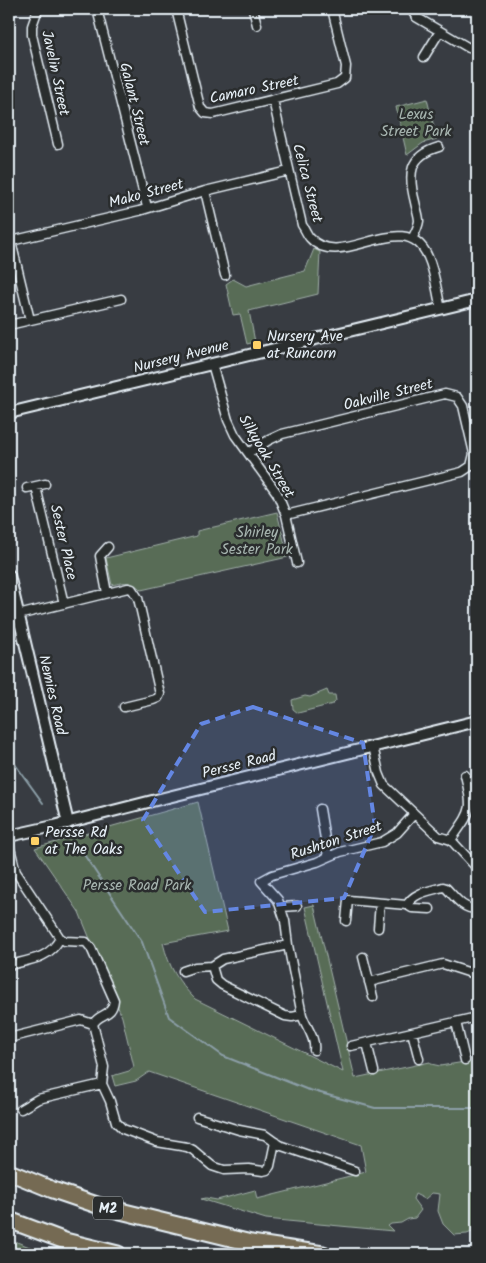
<svg xmlns="http://www.w3.org/2000/svg" width="486" height="1263" font-family="Kalam,sans-serif">
<rect width="100%" height="100%" fill="#383c42"/>
<filter id="ink" filterUnits="userSpaceOnUse"><feTurbulence type="fractalNoise" baseFrequency=".02" numOctaves="2"/><feDisplacementMap in="SourceGraphic" scale="10" xChannelSelector="R" yChannelSelector="G"/><feConvolveMatrix kernelMatrix="1 2 1 2 8 2 1 2 1" color-interpolation-filters="sRGB"/></filter>
<g filter="url(#ink)">
<!-- green -->
<path fill="#586c57" stroke="#a0aea8" d="M427,99L437,139L423,143L407,155L396,107Z
M314,249L320,252L318,294L249,311L255,342L247,344L240,314L233,315L226,284L233,279L246,286L305,271Z
M277,512L288,557L141,590C132,580 124,582 112,585L106,558L197,536V531Z
M327,690L329,695H335L336,701L333,704L298,713L293,709L292,700L305,696L310,697Z
M198,802L228,931L163,943C169,967 178,982 195,999L343,1072L305,907L314,905L355,1078L430,1062L431,1064L440,1066L477,1060V1230L467,1234L454,1235L443,1224L438,1211L440,1194L432,1193L425,1199L415,1194L413,1199L421,1210L415,1218L408,1219L401,1223L391,1224L388,1226L393,1231L266,1219L201,1199L206,1198L217,1200L255,1190L257,1199L366,1172L361,1145L149,1072L136,1081L115,1086L112,1076L129,1071L134,1067L122,1017L79,912L35,848Z
M9,1239L48,1254H9Z"/>
<g fill="none" stroke-linecap="round" stroke-linejoin="round">
<!-- stream -->
<path stroke="#8c9fa8" stroke-width="2" d="M9,756L43,803
M77,844L142,942L169,1017L223,1056L306,1089L375,1108H477"/>
<!-- minor casing -->
<g stroke="#e8f1f8" stroke-width="11">
<path id="minor" d="M38,9L32,26V35L58,144
M97,9L147,207
M176,9L200,107L205,113L213,114L337,84L345,78L346,66L332,9
M253,9L257,25
M411,9L416,17L469,48L477,50
M424,57L440,31
M273,100L302,225C305,229 307,235 310,238C341,273 405,204 428,257C435,272 437,293 441,309
M205,191L225,275
M9,233L30,320
M412,239C415,233 418,228 419,221C419,215 416,208 415,202C408,175 408,156 439,147
M11,241L139,211L205,191L289,171
M9,325L121,299
M212,364L228,420L235,435L277,493L286,515L297,563
M248,453L269,440L282,434L445,394L457,397L463,406L473,449L474,454L471,466L462,472L286,515
M36,487L64,604
M27,488L45,484
M107,593L100,556L108,547
M18,615L128,588L132,589L138,598L160,694L158,698L153,700L124,707
M373,746L379,773L384,785L438,836L451,840L477,868
M320,809L328,857
M451,840C472,810 474,811 465,775
M9,844L16,872L60,938L65,941L86,942L91,948L114,1000C112,1018 100,1012 93,1024L104,1067L102,1084L110,1101L116,1122L123,1129L157,1142L187,1147L193,1150L212,1166L224,1170L249,1169L263,1171L267,1170L270,1166L275,1142
M407,905L412,908L430,909
M281,907L297,906
M346,921L348,900L407,905C414,892 430,891 443,887L446,888C455,897 463,910 477,909
M378,928L380,903
M288,945L285,921L278,900L261,881L272,875L317,862L340,852L382,842L397,833L414,814
M363,957L373,997
M9,965C29,960 50,959 60,938
M183,971L195,967L212,966L216,980L222,985L285,1016L292,1017L302,1015L288,945L223,959L212,966
M369,982L443,964L477,975
M302,1015C306,1027 316,1038 314,1050
M456,1022L465,1060
M412,1032L419,1059
M9,1038L81,1020L93,1024
M367,1043L374,1071
M351,1046L477,1017
M21,1109L38,1099L102,1084
M197,1117L239,1130L265,1135L279,1145L355,1171"/>
</g>
<!-- tertiary casing -->
<g stroke="#e8f1f8" stroke-width="14">
<path id="tertiary" d="M9,413L477,300
M9,575L68,823
M9,836L54,826L156,800L477,721"/>
</g>
<!-- motorway casing -->
<g stroke="#e8f1f8" stroke-width="19">
<path id="motorway" d="M9,1172L53,1190L100,1206L251,1243L323,1254
M9,1220L65,1241L118,1254"/>
</g>
<!-- minor -->
<use href="#minor" stroke="#2a2d2e" stroke-width="8"/>
<!-- tertiary -->
<use href="#tertiary" stroke="#2a2d2e" stroke-width="10"/>
<!-- motorway -->
<use href="#motorway" stroke="#746b52" stroke-width="15"/>
</g>
</g>
<!-- marked area -->
<path fill="#6487e3" fill-opacity="0.2" stroke="#6487e3" stroke-width="4" stroke-dasharray="10 6" stroke-linejoin="round" d="M253,707L363,743L375,826L344,898L205,912L143,820L201,724Z"/>
<!-- markers -->
<g fill="#ffd166" stroke="#2a2d2e" stroke-width="2">
<rect x="252" y="340" width="10" height="10" rx="2.5"/>
<rect x="30" y="836" width="10" height="10" rx="2.5"/>
</g>
<g text-anchor="middle" stroke-width="5" stroke-linejoin="round" paint-order="stroke">
<!-- shield labels -->
<rect fill="#2a2d2e" stroke="#afb6bb" stroke-width="1" x="93" y="1196.5" width="30" height="23" rx="4"/>
<g font-size="14" font-weight="bold" fill="#e8f1f8">
<text x="108" y="1213">M2</text>
</g>
<!-- street labels -->
<g font-size="15" fill="#e8f1f8" stroke="#2a2d2e">
<text transform="translate(56 73) rotate(78)" y="5">Javelin Street</text>
<text transform="translate(254 89) rotate(-12)" y="5">Camaro Street</text>
<text transform="translate(135 104) rotate(76)" y="5">Galant Street</text>
<text transform="translate(308 183) rotate(75)" y="5">Celica Street</text>
<text transform="translate(146 193) rotate(-15)" y="5">Mako Street</text>
<text transform="translate(181 356) rotate(-14)" y="5">Nursery Avenue</text>
<text transform="translate(388 394) rotate(-14)" y="5">Oakville Street</text>
<text transform="translate(267 456) rotate(59)" y="5">Silkyoak Street</text>
<text transform="translate(64 542) rotate(77)" y="5">Sester Place</text>
<text transform="translate(53 695) rotate(77)" y="5">Nemies Road</text>
<text transform="translate(239 764) rotate(-14)" y="5">Persse Road</text>
<text transform="translate(336 840) rotate(-18)" y="5">Rushton Street</text>
</g>
<!-- park labels -->
<g font-size="15" fill="#a7b5b0" stroke="#2a2d2e">
<text x="416" y="119">Lexus<tspan x="416" dy="17">Street Park</tspan></text>
<text x="257" y="537">Shirley<tspan x="257" dy="17">Sester Park</tspan></text>
<text x="137" y="890">Persse Road Park</text>
</g>
<!-- poi labels -->
<g font-size="15" fill="#e8f1f8" stroke="#2a2d2e" text-anchor="start">
<text x="267" y="341">Nursery Ave<tspan x="267" dy="17">at Runcorn</tspan></text>
<text x="45" y="837">Persse Rd<tspan x="45" dy="17">at The Oaks</tspan></text>
</g>
</g>
<!-- margin -->
<rect width="486" height="1263" fill="none" stroke="#2a2d2e" stroke-width="30"/>
<rect x="15" y="15" width="456" height="1233" fill="none" stroke="#e8f1f8" stroke-width="2" filter="url(#ink)"/>
</svg>
